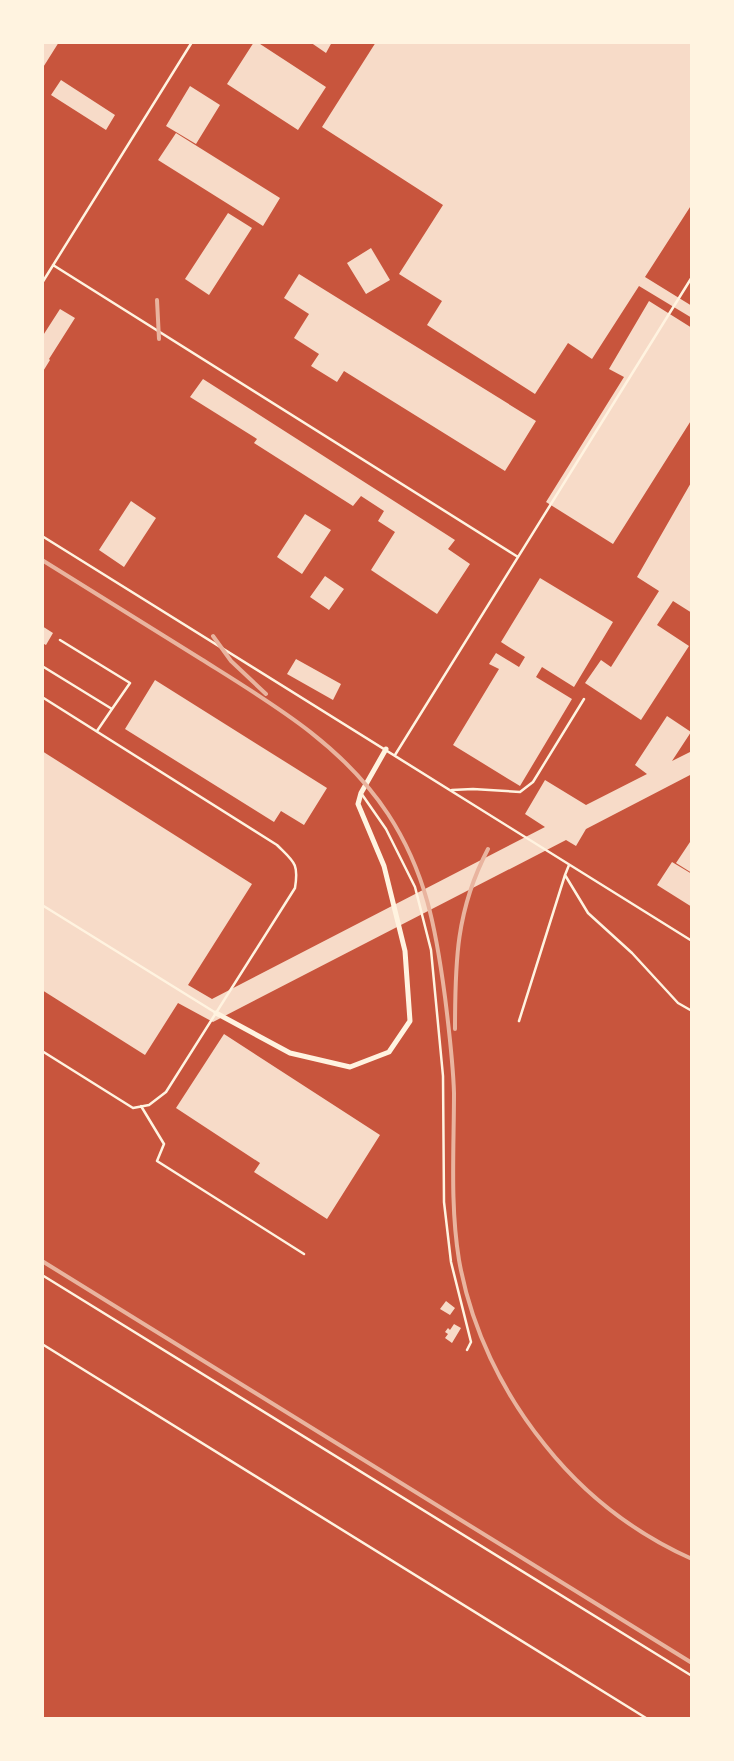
<svg xmlns="http://www.w3.org/2000/svg" width="734" height="1761" font-family="'IBM Plex Sans',sans-serif">
<rect width="100%" height="100%" fill="#c8553d"/>
<!-- building -->
<path fill="#f7dbc8" d="M42,42H59L42,69Z
M254,42H257L326,87L298,130L227,84Z
M310,42H332L326,53Z
M376,42H692V204L645,277L692,306V318L639,286L592,359L568,343L535,394L427,325L442,301L399,274L443,205L322,127Z
M61,80L115,115L106,130L51,95Z
M190,86L220,105L196,144L166,126Z
M176,133L280,198L263,226L158,160Z
M228,213L252,228L209,295L185,279Z
M371,248L390,280L366,294L347,263Z
M299,274L536,421L505,471L344,371L337,382L311,366L319,354L294,338L309,314L284,298Z
M649,301L692,328V419L613,544L546,502L624,377L609,369Z
M60,309L75,318L49,359L50,360L42,373V337Z
M203,379L455,540L448,549L470,564L437,614L371,570L395,532L378,521L384,511L361,496L353,506L254,443L257,439L190,397Z
M692,481V613L673,601L657,625L689,646L641,720L585,683L601,660L611,667L659,591L637,577Z
M131,501L156,518L124,567L99,550Z
M305,514L331,530L302,574L277,557Z
M325,576L344,589L329,610L310,597Z
M540,578L613,622L574,687L542,667L536,677L572,699L520,786L453,745L499,669L489,664L496,653L519,667L525,657L501,642Z
M42,626L53,633L46,645L42,643Z
M296,659L341,684L333,700L287,674Z
M155,680L327,788L304,825L281,811L274,822L125,729Z
M667,716L691,732L672,761L692,751V774L586,829L576,846L566,840L213,1022L178,1003L145,1055L42,990V751L252,884L188,985L212,999L545,827L525,814L545,780L586,805L647,774L635,765Z
M692,839V873L676,863Z
M672,862L692,874V907L657,885Z
M224,1034L380,1135L327,1219L254,1172L260,1163L176,1108Z
M446,1301L455,1308L450,1315L440,1309Z
M454,1324L461,1328L452,1343L445,1338L448,1334L445,1332L448,1328L450,1330Z"/>
<g fill="none" stroke-linecap="round" stroke-linejoin="round">
<!-- path -->
<path stroke="#fff3e0" stroke-width="2.5" d="M42,1275L692,1676
M42,1344L646,1718"/>
<!-- service -->
<path stroke="#fff3e0" stroke-width="2.5" d="M53,265L518,557
M42,283L192,42
M42,536L692,941
M60,640L130,683L112,709
M42,666L112,709L97,731
M42,697L277,845C294,862 299,863 295,888L166,1092L149,1105L133,1108L42,1051
M395,755L692,277
M452,790L473,789L520,792L533,782L584,699
M361,793L386,829L415,887L431,950L443,1076L444,1202L451,1262L471,1342L467,1350
M569,865L565,875L588,913L632,953L678,1003L692,1011
M42,905L216,1013
M519,1021L565,875
M141,1106L164,1144L157,1161L304,1254"/>
<!-- minor -->
<path stroke="#fff3e0" stroke-width="5" d="M216,1013L290,1053L350,1067L389,1052L410,1021L405,951L384,866L358,804L361,793L386,749"/>
<!-- rail -->
<path stroke="#e9b49f" stroke-width="4" d="M157,300L159,339
M42,560C95,593 148,626 201,659C271,703 342,744 388,814C426,872 436,929 445,997C449,1029 453,1061 454,1093C454,1149 450,1205 459,1260C471,1328 502,1392 545,1445C584,1494 634,1533 692,1559
M213,636L231,661L266,694
M455,1029C455,962 456,910 488,849
M42,1261L692,1663"/>
</g>
<!-- border -->
<rect width="734" height="1761" fill="none" stroke="#fff3e0" stroke-width="88"/>
</svg>
